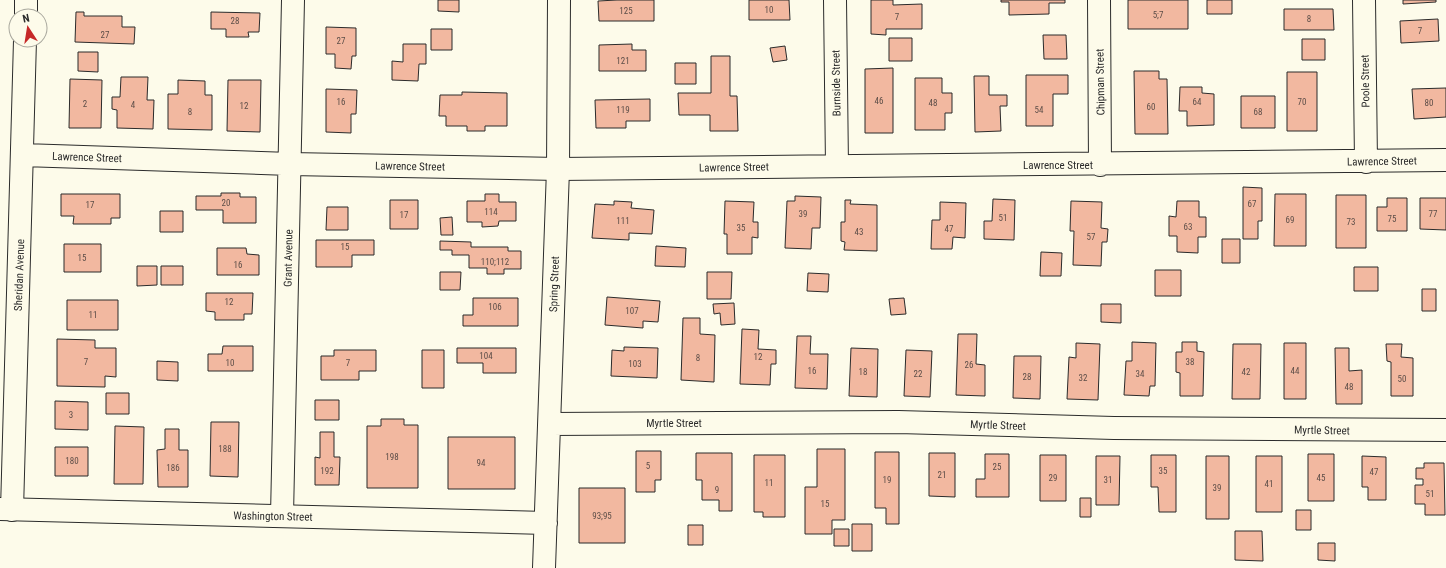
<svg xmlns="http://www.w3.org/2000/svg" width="1446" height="568" font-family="'Roboto Condensed',sans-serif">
<rect width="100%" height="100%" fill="#fdfbea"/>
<!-- building -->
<path fill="#f2b8a0" stroke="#2b2b2b" d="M438,0H459V12L438,11Z
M617,0H654V21H599L598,1Z
M749,0H789L790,20H749Z
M871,0H893V5L922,4V29H886V35L871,34Z
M1001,0H1065V3H1049V14L1009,15V2H1001Z
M1128,0H1188V29H1128Z
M1207,0H1232V14H1207Z
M1403,0H1436V2L1403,4Z
M1284,9H1333L1334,30H1284Z
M76,12H84V16H122V27H135L134,44L75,42Z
M211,12L260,13L259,32H248L249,37H226V29H211Z
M1438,19L1439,41L1401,43L1400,21Z
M326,27L356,28V56H352L351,69L335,68V54H326Z
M431,29H452V50H431Z
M1043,35H1066L1067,59H1044Z
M889,38H912V61H889Z
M1302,39H1325V60H1302Z
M403,44H426V64H419L418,81L392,80V61L403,62Z
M632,44V50H646V71H599V45Z
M785,46L787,60L773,62L770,48Z
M78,52H98V72L78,71Z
M711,56H730V96H737L738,131H710V115H679L678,93H711Z
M675,63H696V84H675Z
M893,68V133H865V69Z
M1134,71H1159V79H1167L1168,134H1135Z
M1287,72H1317V131H1287Z
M1026,75H1068V94H1053V126H1026Z
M974,76H989V95H1007V106H1000L1001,131L975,132Z
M121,77H148L147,100H154L153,129L117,128V110L112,109V97H120Z
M915,78H942V93H952V113H945V130H915Z
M70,79L102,80L101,128H69Z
M178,80L205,81V95H212V130L168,129V94H178Z
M228,80H261L260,132L227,131Z
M1180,87H1202V93L1214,94V125L1187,126V111H1179Z
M1446,88V117L1414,119L1412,89Z
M326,89L357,90L356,114H351V133L326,132Z
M462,92L507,93V126H485V131H467V126H446V116H439L440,95H462Z
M1241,96H1275V128H1241Z
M650,99V121H626V128H596L595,100Z
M1243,187L1262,188V221H1258V239H1243Z
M221,193H240V197H256V223H223V210H196V196H221Z
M61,194H120V218H111V224H73L74,216H61Z
M485,194H499V202H516V221H499L498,226L482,227V222H467V201H485Z
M1275,194H1306V246H1274Z
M1336,195H1366V248H1336Z
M795,196L821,197L820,228H812L811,249L785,248L787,201H795Z
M1387,198H1407V231H1377V207H1387Z
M1420,198H1446V230L1420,229Z
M993,199L1015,200L1014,240L984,239V221H992Z
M390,200H418V229H390Z
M845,200H851L850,204L877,205V251L844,250L845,242L841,241V222H845Z
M614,201L632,202L631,208L654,210L652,234L629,233V240L592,238L595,204L614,205Z
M725,201L754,202L753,222H758V238L752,237V254H727V234H724Z
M1071,201L1102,202L1101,228L1108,229L1107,242H1102L1101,266L1073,265L1074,231H1070Z
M1177,201H1199V217H1206V237H1198V253L1177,252V236H1169V216L1176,217Z
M940,202L966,203L965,238L953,237L952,249H931L932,220H940Z
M327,207H348V230H326Z
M160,211H183V232H160Z
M452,217L453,235H441L440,218Z
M1222,239H1240V263H1222Z
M316,240H374V255H352V267H316Z
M440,241L471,242V247H508V251H521V269H504V274H487V268H469V255H452V250H440Z
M64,244H101V272H64Z
M656,246L686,248L685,267L655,266Z
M217,248H246L247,254L259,255V275H217Z
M1041,252L1062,253L1061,276H1040Z
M137,266H157V285L137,286Z
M161,266H183V285H161Z
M1354,267H1378V291H1354Z
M1155,270H1181V296H1155Z
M440,272H461L460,290H440Z
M707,272H732L731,299H707Z
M808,273L829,274L828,292L807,291Z
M1422,289H1436V311H1422Z
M206,293H253L252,314H244V320H215V312L206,311Z
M607,297L660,301L658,322L643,321V328L605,325Z
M473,298H518V326H463V315H473Z
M904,298L906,314L891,315L889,299Z
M67,300H118V330H67Z
M734,303L735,324L721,325L720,313L714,314L713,304Z
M1101,304H1121V323L1101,322Z
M683,318H700V334L715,335L714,382L681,380Z
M742,329L759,330L758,349L776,350V364H771L770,385L740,384Z
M958,334H977L976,364L985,365V396L956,395Z
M797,336H811L810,354H828L827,389L795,388Z
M57,339L95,340V348H116V377L105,376V387L57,386Z
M1132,342L1156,343L1155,386H1150L1149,396L1124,395L1126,361H1132Z
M1182,342H1197V351L1204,352L1203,396H1180V373L1176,372V352H1182Z
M1076,343L1100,344L1098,400L1067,399L1069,357L1076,358Z
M1284,343H1306V399H1284Z
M1233,344H1261L1260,399H1232Z
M1386,344H1402L1401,357L1413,358V396H1391V362L1387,361Z
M223,346H253V371H208V354H222Z
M624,347L658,348L657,378L611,376L612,350L624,351Z
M457,348H516V373H483V363H457Z
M851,348L878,349L877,397L849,396Z
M1335,348H1349V371L1362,370V404H1336Z
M334,350H376V371H359V380H321V356H334Z
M422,350H444V388H422Z
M906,350L932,351L930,397L904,396Z
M1014,356H1041L1040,399L1013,398Z
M157,361L178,362V381L157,380Z
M106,393H129V414H106Z
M315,400H339V420H315Z
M55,401L88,402V430L55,429Z
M381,419H404V425H418V488H367V426H381Z
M211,422H239L238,477L210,476Z
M115,426L144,427L143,484H114Z
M165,429H179V450H188V487H158L157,450L165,449Z
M320,432H334V457H340L339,485H315V457L320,458Z
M448,437H515V489H448Z
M55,447H88V476H55Z
M817,449H845V520H832V534H805V487H817Z
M636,451H661V480H655V492H636Z
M875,452H899V524H886V508H875Z
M696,453H732V511H719V500H702V480H696Z
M929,453H955V497L929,496Z
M985,454H1009V497H976V479H985Z
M1308,454H1334V501H1308Z
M754,455H785V517H763V512H754Z
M1040,455H1066V501H1040Z
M1151,455H1176V512H1159L1158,487H1151Z
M1096,456H1120L1119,505H1096Z
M1206,456H1229V519H1206Z
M1256,456H1282V512H1256Z
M1362,456L1386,457V500H1368V487H1362Z
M1424,463H1444L1445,515H1425V504H1415V485H1423V479H1416V468H1424Z
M579,488H625V543H579Z
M1080,498H1091V517H1080Z
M1296,510H1311V530H1296Z
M852,524H872V551H852Z
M688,525H703V545H688Z
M834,529H849V546H834Z
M1235,531H1262L1263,561L1235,560Z
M1318,543H1335V561L1318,560Z"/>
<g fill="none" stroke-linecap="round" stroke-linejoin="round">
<!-- minor casing -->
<g stroke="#2b2b2b" stroke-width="24">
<path id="minor" d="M835,0L837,166
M1099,0L1100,165
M1364,0L1366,162
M26,16V0
M23,155L290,164L558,169L1446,160
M12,510L25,40
M282,516L293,0"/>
</g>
<!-- tertiary casing -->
<g stroke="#2b2b2b" stroke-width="24">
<path id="tertiary" d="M550,424L898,422L1114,428L1446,430
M0,509L546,523
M544,568L558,169L559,0"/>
</g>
<!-- minor -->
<use href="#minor" stroke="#fdfbea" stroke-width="22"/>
<!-- tertiary -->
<use href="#tertiary" stroke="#fdfbea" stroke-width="22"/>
</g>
<g text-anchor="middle" stroke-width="3" stroke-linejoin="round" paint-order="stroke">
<!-- number labels -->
<g font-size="9" fill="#5d4e48">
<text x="769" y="13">10</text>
<text x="626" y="14">125</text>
<text x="1158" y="18">5;7</text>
<text x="897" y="20">7</text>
<text x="1309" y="22">8</text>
<text x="235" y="24">28</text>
<text x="1420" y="34">7</text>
<text x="105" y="38">27</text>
<text x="341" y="44">27</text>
<text x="623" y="64">121</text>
<text x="879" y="104">46</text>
<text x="341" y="105">16</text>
<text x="1197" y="105">64</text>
<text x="1302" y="105">70</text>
<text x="933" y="106">48</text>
<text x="1429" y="106">80</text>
<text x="85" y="107">2</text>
<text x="133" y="108">4</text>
<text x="244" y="109">12</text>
<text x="1151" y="110">60</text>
<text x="623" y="113">119</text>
<text x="1039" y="113">54</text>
<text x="190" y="115">8</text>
<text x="1258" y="115">68</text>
<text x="226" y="206">20</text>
<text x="1252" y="207">67</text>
<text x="90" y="208">17</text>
<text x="491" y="215">114</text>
<text x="803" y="217">39</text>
<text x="1433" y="217">77</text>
<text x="404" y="218">17</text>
<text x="1003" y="221">51</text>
<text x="1392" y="222">75</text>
<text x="1290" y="223">69</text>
<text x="623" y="224">111</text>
<text x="1351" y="225">73</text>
<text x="1188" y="230">63</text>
<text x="741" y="231">35</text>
<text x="949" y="232">47</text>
<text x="859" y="235">43</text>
<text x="1091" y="240">57</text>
<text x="345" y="250">15</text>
<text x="82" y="261">15</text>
<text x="495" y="265">110;112</text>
<text x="238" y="268">16</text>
<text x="229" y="305">12</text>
<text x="495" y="310">106</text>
<text x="632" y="314">107</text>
<text x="93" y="318">11</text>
<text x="486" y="359">104</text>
<text x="758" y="360">12</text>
<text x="698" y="361">8</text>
<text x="86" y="365">7</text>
<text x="1190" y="365">38</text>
<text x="230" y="366">10</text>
<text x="348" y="366">7</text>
<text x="635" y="367">103</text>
<text x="969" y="368">26</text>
<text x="812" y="374">16</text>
<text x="1295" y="374">44</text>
<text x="863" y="375">18</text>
<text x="1246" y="375">42</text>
<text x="918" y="377">22</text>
<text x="1140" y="377">34</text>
<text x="1027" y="380">28</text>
<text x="1083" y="381">32</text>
<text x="1402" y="382">50</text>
<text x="1349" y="390">48</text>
<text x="71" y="418">3</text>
<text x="225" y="452">188</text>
<text x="392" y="460">198</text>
<text x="72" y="464">180</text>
<text x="481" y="466">94</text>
<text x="648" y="469">5</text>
<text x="997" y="470">25</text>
<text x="173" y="471">186</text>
<text x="327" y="474">192</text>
<text x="1163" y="474">35</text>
<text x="1374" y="475">47</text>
<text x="942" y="478">21</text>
<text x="1053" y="481">29</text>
<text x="1321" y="481">45</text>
<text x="887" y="483">19</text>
<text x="1108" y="483">31</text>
<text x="769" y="486">11</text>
<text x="1269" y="487">41</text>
<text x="1217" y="491">39</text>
<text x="717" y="493">9</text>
<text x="1430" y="497">51</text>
<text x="825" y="507">15</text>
<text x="602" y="519">93;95</text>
</g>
<!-- street labels -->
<g font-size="11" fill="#2b2b2b" stroke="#fdfbea">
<text transform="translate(1365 81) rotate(-91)" y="4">Poole Street</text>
<text transform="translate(1100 82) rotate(-91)" y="4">Chipman Street</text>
<text transform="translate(836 83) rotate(-91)" y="4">Burnside Street</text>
<text transform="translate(87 157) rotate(2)" y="4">Lawrence Street</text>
<text transform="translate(1382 161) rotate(-1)" y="4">Lawrence Street</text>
<text x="1058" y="169">Lawrence Street</text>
<text transform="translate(410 166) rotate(1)" y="4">Lawrence Street</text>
<text transform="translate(734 167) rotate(-1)" y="4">Lawrence Street</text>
<text transform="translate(288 258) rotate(-89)" y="4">Grant Avenue</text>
<text transform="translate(19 275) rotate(-88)" y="4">Sheridan Avenue</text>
<text transform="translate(554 284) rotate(-88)" y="4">Spring Street</text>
<text x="674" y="427">Myrtle Street</text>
<text transform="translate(998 425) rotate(2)" y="4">Myrtle Street</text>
<text transform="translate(1322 430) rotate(1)" y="4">Myrtle Street</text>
<text transform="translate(273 516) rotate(1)" y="4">Washington Street</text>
</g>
</g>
<!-- north arrow -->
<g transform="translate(28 28) rotate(348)"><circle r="19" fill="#fdfbea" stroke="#a9a89e"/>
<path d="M0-3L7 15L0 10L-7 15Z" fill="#c62828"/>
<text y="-6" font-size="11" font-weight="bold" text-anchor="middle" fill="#2b2b2b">N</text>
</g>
</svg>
